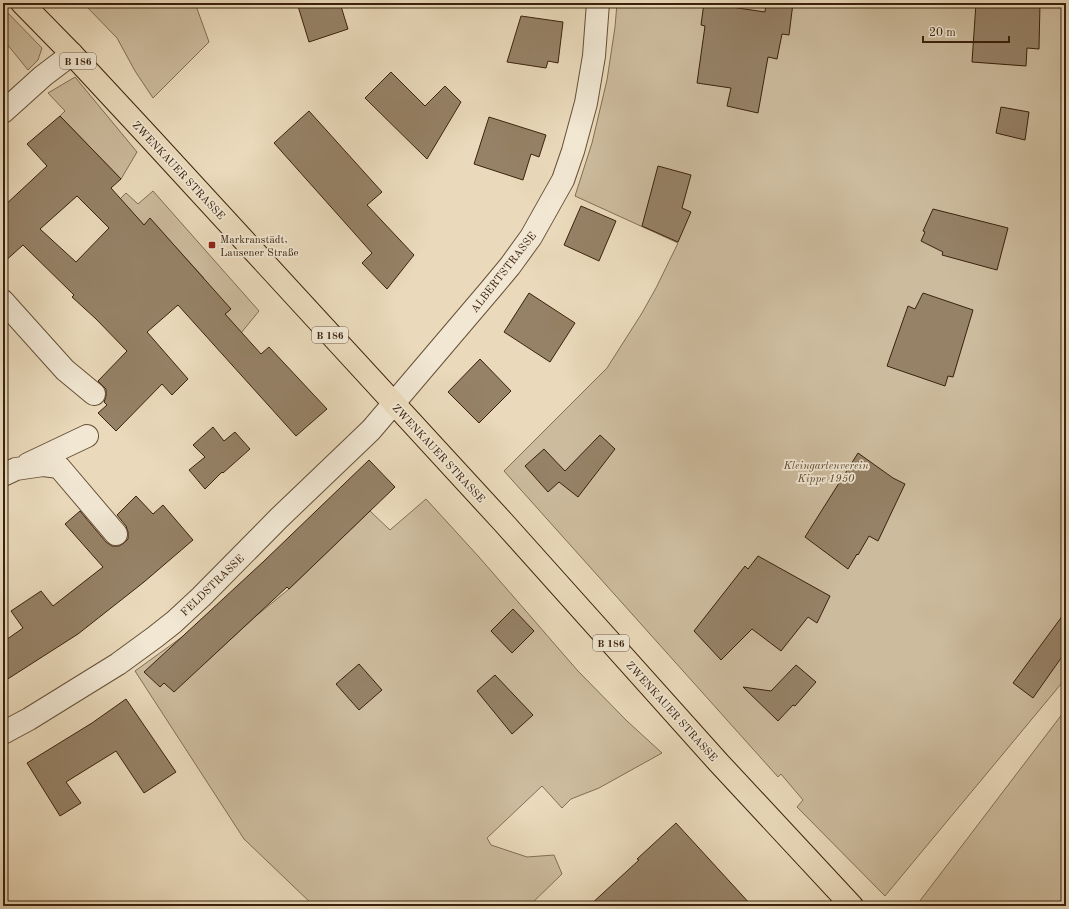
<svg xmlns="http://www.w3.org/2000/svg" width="1069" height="909" font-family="'Old Standard TT',serif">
<rect width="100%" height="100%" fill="#eadabb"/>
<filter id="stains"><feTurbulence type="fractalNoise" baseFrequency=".005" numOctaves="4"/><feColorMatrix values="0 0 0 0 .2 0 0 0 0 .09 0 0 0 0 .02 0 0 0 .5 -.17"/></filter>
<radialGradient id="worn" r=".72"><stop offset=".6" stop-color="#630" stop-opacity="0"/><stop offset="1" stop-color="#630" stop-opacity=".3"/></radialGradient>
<!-- green -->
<path fill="#ccbb9d" stroke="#836e54" d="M81,3H195L209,42L153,98L135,71L117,38L86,6Z
M617,3H1066V678L885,896L797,807L803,800L781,774L778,777L504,471L607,368L642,313L656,288L678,243L575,196L592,143L607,80L615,27Z
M3,8L42,48L38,60L28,70L11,49L3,40Z
M75,77L137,152L121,179L60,116L65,111L48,93Z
M153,191L259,311L241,333L225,314L231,309L197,284L204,278L150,219L144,225L120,199L126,193L138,204Z
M426,499L479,557L578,671L627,721L662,753L599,788L571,799L562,808L542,786L487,838L491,845L527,857L554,855L562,874L529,906H314L244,839L135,671L182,637L205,663L256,616L289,589L370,511L390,530Z
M1066,709V906H916Z"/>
<!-- building -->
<path fill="#968267" stroke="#3a220c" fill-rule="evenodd" d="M297,3H340L348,29L309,42Z
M704,3L765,12L766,3H793L789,35L782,34L777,59L768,57L758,113L727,106L731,88L697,83L705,26L701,25Z
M976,3H1040L1039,49L1027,48L1026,66L972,62Z
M521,16L563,22L558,63L548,61L546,68L507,62Z
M391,72L425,106L445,86L461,102L427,159L365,98Z
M1001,107L1029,112L1025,140L996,133Z
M309,111L382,192L367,205L414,255L387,289L362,263L372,253L274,143Z
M60,116L121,179L111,188L144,225L150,218L174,245L231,309L225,314L261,354L269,347L327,409L296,436L178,305L147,332L188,379L172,395L162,384L116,431L98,413L107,405L104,402L106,396V389L98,381L127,351L96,319L72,297L74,295L23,245L3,263V207L47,166L27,144ZM77,196L109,228L76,262L40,229Z
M489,117L546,135L539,157L531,154L523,180L474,164Z
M658,166L691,175L682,208L691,212L678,242L642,226Z
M581,206L616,221L599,261L564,245Z
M933,209L1008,228L997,270L942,255L943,252L921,241L925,232L923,231Z
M529,293L575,323L550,362L504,332Z
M923,293L973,310L953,377L948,376L945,386L887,366L908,306L915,309Z
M480,359L511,391L479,423L448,392Z
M213,427L224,441L235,432L250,449L223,473L222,472L205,489L189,470L205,457L193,445Z
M600,435L615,449L578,497L559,482L548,492L525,466L544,449L565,471Z
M858,453L893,478L905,484L878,541L869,536L858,555L857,554L848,569L805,537Z
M369,460L395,487L289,589L287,587L174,692L164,683L160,687L144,672L263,562Z
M136,496L153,514L163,505L193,540L144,582L78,634L3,682V642L23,628L11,611L41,591L53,606L103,567L65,524L80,511L106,542L112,546H119L124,543L128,539V532L126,526L117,515Z
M758,556L830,596L817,623L808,617L781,651L752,629L721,660L694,631L745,566L748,569Z
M513,609L534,631L512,653L491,631Z
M1066,611V651L1033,698L1013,683Z
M359,664L382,690L359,710L336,684Z
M796,665L816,682L795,706L793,705L778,721L743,687L771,691Z
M495,675L533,715L512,734L477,691Z
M126,699L176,772L144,793L116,751L66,782L81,803L60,816L27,763L92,723Z
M676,823L752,906H589L639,860L637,859Z"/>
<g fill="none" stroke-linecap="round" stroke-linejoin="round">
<!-- minor casing -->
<g stroke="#665038" stroke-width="24">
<path id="minor" d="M3,112L43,76L72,54
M3,301L65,370L94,394
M28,464L87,436
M3,475L16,469L43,465L59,467L116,534
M3,733L29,719L118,664L155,637L174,622L201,597L279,518L371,430L490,290L510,266L531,237L563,180L573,151L586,103L594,56L598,3"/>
</g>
<!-- primary casing -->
<g stroke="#3a220c" stroke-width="24">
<path id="primary" d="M22,3L72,54L150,138L503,522L719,763L852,906"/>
</g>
<!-- minor -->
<use href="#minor" stroke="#f1e7d3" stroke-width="22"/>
<!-- primary -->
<use href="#primary" stroke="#eadabb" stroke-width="22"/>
</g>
<!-- markers -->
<rect fill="#8f2418" stroke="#f1e7d3" stroke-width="1.5" x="208" y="241" width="8" height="8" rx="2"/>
<g text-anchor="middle" stroke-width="3.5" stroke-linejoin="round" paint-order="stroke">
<!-- shield labels -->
<g fill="#f1e7d3" stroke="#715d48" stroke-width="1">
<rect x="60" y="53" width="36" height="16" rx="3"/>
<rect x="312" y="327" width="36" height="16" rx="3"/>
<rect x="593" y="635" width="36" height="16" rx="3"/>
</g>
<g font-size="10" font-weight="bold" fill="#3a220c">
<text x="78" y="65">B 186</text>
<text x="330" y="339">B 186</text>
<text x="611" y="647">B 186</text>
</g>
<!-- street labels -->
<g font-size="11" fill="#3a220c" stroke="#f1e7d3">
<text transform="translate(179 170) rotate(47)" y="4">ZWENKAUER STRASSE</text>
<text transform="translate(503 272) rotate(-52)" y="4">ALBERTSTRASSE</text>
<text transform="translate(439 453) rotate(47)" y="4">ZWENKAUER STRASSE</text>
<text transform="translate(212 585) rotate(-44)" y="4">FELDSTRASSE</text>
<text transform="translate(672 711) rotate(48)" y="4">ZWENKAUER STRASSE</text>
</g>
<!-- poi labels -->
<g font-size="11" fill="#3a220c" stroke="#f1e7d3" text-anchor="start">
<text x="220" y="243">Markranstädt,<tspan x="220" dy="13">Lausener Straße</tspan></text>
</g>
<!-- park labels -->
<g font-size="11" font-style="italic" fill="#5e4830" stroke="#f1e7d3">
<text x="826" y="469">Kleingartenverein<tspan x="826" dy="13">Kippe 1950</tspan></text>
</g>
</g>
<!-- margin -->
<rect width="1069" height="909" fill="none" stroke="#eadabb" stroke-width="16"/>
<rect x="4" y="4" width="1061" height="901" fill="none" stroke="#3a220c" stroke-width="2"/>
<rect x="8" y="8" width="1053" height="893" fill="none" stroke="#3a220c"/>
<!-- scale -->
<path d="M923 36v6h86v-6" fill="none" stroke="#3a220c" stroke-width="2"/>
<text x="929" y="36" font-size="12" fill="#3a220c" stroke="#f1e7d3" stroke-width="3" paint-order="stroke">20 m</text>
<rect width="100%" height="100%" filter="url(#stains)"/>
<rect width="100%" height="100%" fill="url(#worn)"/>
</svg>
